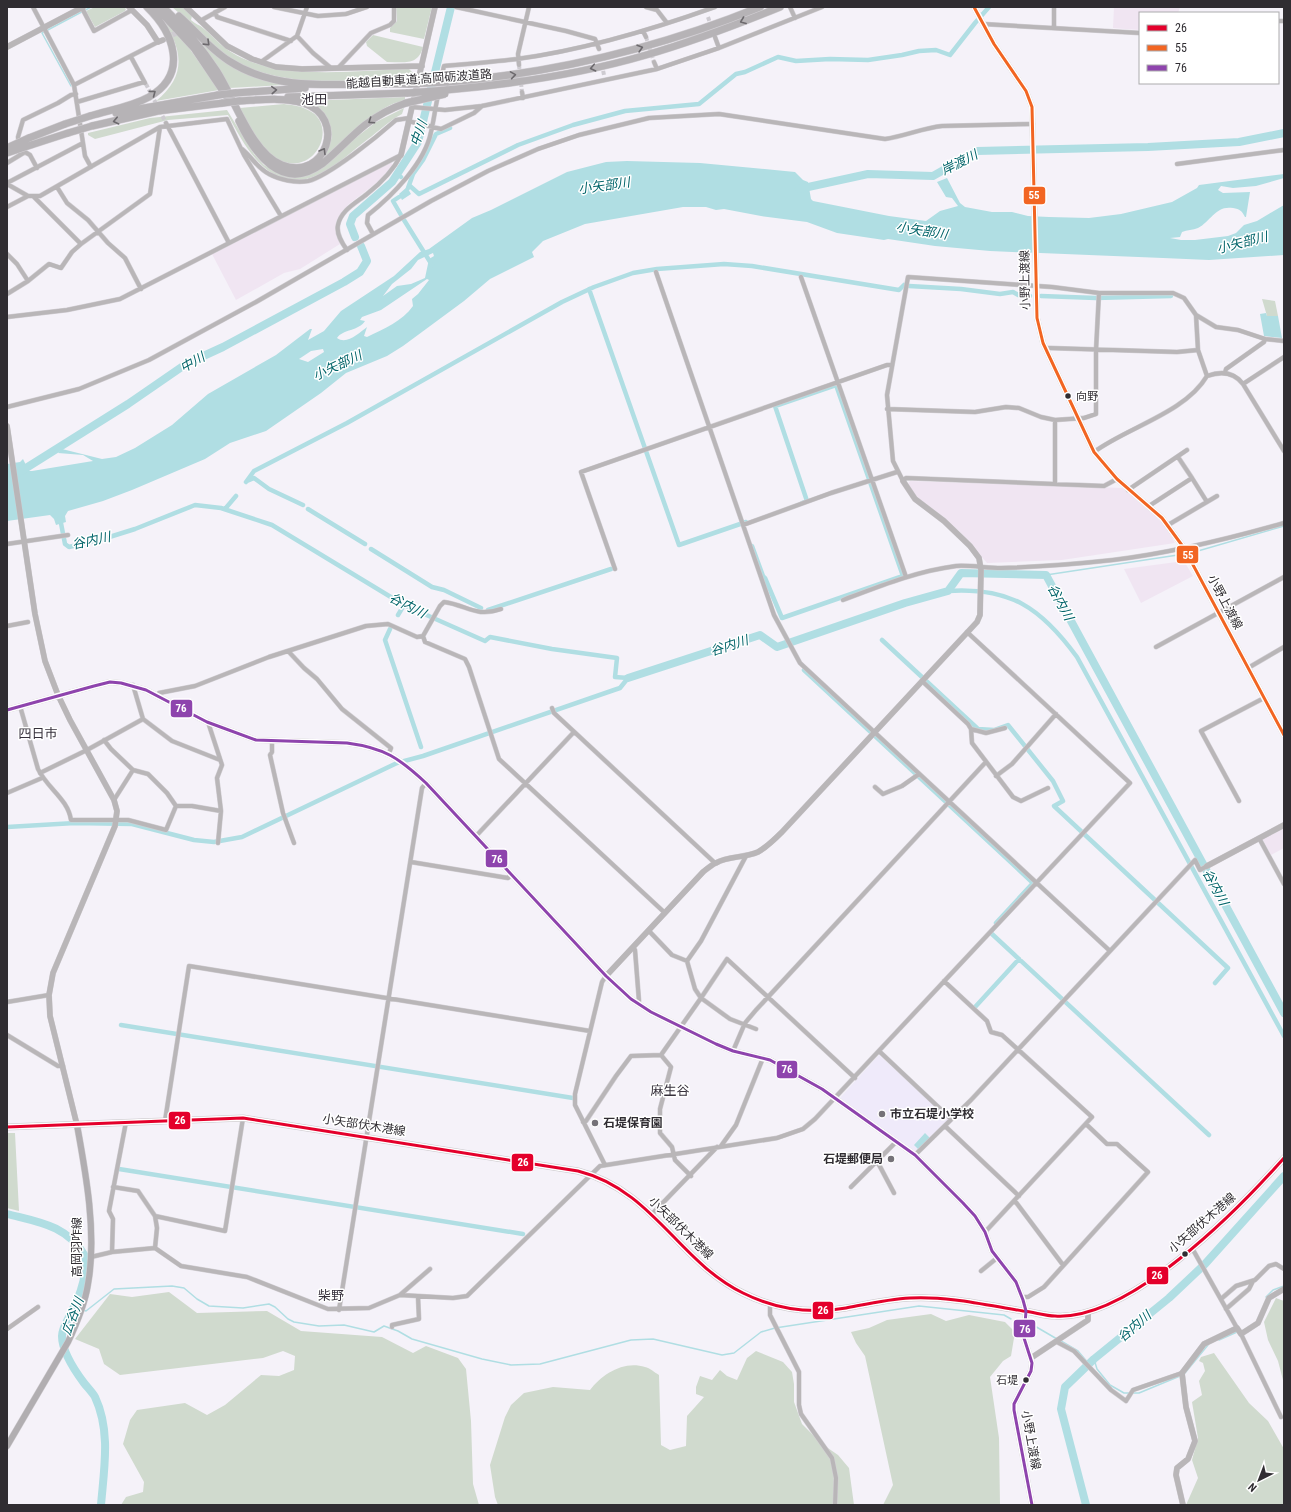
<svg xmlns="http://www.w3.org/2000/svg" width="1291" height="1512" font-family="'Roboto Condensed','Noto Sans JP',sans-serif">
<rect width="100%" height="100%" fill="#f5f2f9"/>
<!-- industrial -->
<path fill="#f0e5f2" d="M1114,7H1180L1178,13H1140V30L1113,28Z
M391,162L393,166L384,177L349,204L341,214L336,222V233L340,244L300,269L284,273L236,300L212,254Z
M910,481L1123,488L1147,507L1167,528L1175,543L1062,560L987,563L960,532L918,499L908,484Z
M1184,561L1193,576L1141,603L1124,569Z
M1284,827V848L1271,855L1262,838Z"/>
<!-- education -->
<path fill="#efeafa" d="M879,1055L949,1119L915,1153L840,1098Z"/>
<!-- green -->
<path fill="#d0dace" d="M95,7H124L126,9L125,11L95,27L86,11Z
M172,7H182L192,16L191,20C195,24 200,25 203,28C213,36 221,46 231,52C279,82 355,70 409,69L413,73L412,77C355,80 287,90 235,61C212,47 193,24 172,7Z
M396,7H432L424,39L390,32V28L397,21Z
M159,16L182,38L219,90L156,101C189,74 182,46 159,16Z
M373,35L423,47C418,66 404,62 387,62L367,46L366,42Z
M197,36L229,64L251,76L283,85L230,88L194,38Z
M405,97V101C377,102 343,148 319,160C344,132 327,122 306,101Z
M284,104C292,105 301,106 308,110C342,125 312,188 267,153C255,143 248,122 240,108Z
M404,108L402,114C390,120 379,131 368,139C352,151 336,167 318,175C271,196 246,149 228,115L168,120L95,139L88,135V133L150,118L227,110L254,154L264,165L286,176H298L349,143L376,122Z
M1262,299L1275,301L1278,316H1267Z
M7,1133H15L19,1211L7,1208Z
M169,1292L197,1313L267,1311L301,1331L382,1337L413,1353L426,1346L458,1358L466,1369L471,1421L473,1484L479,1505H121L126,1497L143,1492L144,1482L123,1444L130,1420L137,1410L185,1403L207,1415L225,1405L261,1375L279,1376L294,1370L295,1356L283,1351L263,1358L120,1375L104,1364L99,1349L75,1339L110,1294L132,1297Z
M1276,1298L1284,1301V1384L1278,1361L1268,1340L1264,1322Z
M931,1314L946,1321L969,1315L1005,1322L1015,1332L1011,1356L1003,1361L990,1377L999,1438L1000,1505H883L893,1485L865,1356L856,1343L851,1332L869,1328L887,1320Z
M756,1351L783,1362L792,1372L794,1384V1402L802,1424L822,1444L838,1455L849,1468L854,1505H498L495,1497L490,1465L505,1417L511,1405L524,1393L553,1387L590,1390C602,1374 624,1360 645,1367C650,1368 654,1372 659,1375L661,1445L670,1450L686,1446L687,1416L704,1397L696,1394V1387L700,1376L712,1380L720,1370L727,1376L737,1380L747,1358Z
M1214,1353L1249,1403L1268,1421L1284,1449V1505H1186L1198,1478L1192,1460L1198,1438L1192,1402L1202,1395L1199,1381L1205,1371L1203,1363L1199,1361L1201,1357Z"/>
<!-- water -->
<path fill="#b0dee3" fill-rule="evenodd" d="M627,161L700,163L795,172L803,180L808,182L811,199L813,201L889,216L926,221L940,211L958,206L952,198L946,197L937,182L947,178L960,203L965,207L992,212H1012L1028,216L1049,217L1089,218L1121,214L1172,202L1197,188L1199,185L1284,174V178L1256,186L1233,188L1221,186L1218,190L1223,193L1250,192L1246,217H1245C1242,211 1240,209 1233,208C1216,205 1211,221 1198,228C1193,230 1187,230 1182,232L1180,237L1170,238L1181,240H1195L1228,236L1236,233L1244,225L1257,221L1284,205V255L1209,260L1163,258L990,251L935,246L888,239L884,240L837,233L807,222L761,216L724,209L716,210L706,207H683L585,224L543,241L532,252L534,257L490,279L464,301L403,346L387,356L346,373L321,393L266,431L230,443L205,459L132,490L103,501L68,511L65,516L66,522L56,525L54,519L50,515L7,521V464L20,462L23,459L29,471H32L93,461L83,455L58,453L62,449L102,459L116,457L135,448L172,425L208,394L276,355L310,329H312L308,340L324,331L341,311L394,276L420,252L429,249L472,218L491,210L567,172L606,162ZM433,253L434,256L429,259L425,278L411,284L397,286L383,296L392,284L411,269L418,260ZM427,279L429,280L418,294L412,299L413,306C403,321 383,329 367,337L364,336L367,327C359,333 347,345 337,338C343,329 359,331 365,321L360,320L362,317L381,310ZM323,349L324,352L308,362L299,359L311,351Z
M407,187L411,194L402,200L399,194Z
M1266,313L1267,316H1278L1282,338L1264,336L1260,314Z
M925,1133L930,1138L918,1149L914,1145Z"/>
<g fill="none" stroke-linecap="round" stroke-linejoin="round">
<!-- stream -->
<path stroke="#b0dee3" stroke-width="1.5" d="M71,86L42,33L91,7
M1046,575L1191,553L1284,526
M1266,1297L1273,1290L1284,1286
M73,1308L79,1310
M83,1310L86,1311L114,1289L172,1286L184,1288L197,1299L209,1306L243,1308L269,1304L275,1307L288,1319L294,1322L319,1326L344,1325L374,1332L384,1326L398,1331L412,1339L482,1359L511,1365L540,1364L631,1340L653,1339L722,1355L734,1353L761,1332L775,1328L919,1306L1004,1315L1011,1319
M1033,1325L1057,1339
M1219,1340L1237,1332
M1061,1341L1078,1351L1089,1364
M1094,1359L1097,1369L1110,1385L1124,1393H1139L1180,1376
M1185,1373L1208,1345"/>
<!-- canal -->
<path stroke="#b0dee3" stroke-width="4.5" d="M398,175L401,177
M410,186L419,194L518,145L573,125L625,111L699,104L736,74L745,72L778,57L796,61L830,59L868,60L902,55L919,51L936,50L950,55L975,23L989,7
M408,188L413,174L423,160L436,134L450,128
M399,197L393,201L401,215
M404,220L432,265
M909,286L961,289L1000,294L1013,292L1020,296H1030
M589,289L679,545L746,522
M1041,296L1096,298L1171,296
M247,481L254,478L269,489L303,505
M246,482L254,471L347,423L562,302L594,287L633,273L657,269L724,264L752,266L899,290L904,285
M225,509L236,496
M308,509L365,544
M60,518L65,544L69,547L103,539L135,529L195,505L221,508L272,525L404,605L485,641L490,637L552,649L617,658L615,677L628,678
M752,546L763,576L765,578L782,618L903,576L836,385L775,406L807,501L802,503
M371,549L432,587L444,590L481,608
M948,591C1011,587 1041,608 1077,657L1284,1036
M488,610L611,569
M398,615L404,605
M390,629L385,640L421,747
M882,640L978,729L994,730L1008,725L1053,781L1063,801L1054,806L1228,968L1215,983
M804,670L1033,883L996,923
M7,827L75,823L132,824L194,840L214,842L242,837L397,763L423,756L614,690L620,688L628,678
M992,934L1209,1135
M976,1006L1019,959
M121,1025L573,1098
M119,1169L523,1234"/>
<!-- river -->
<path stroke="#b0dee3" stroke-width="8" d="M799,189L868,174L933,176L977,151L1148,147L1239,142L1284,133
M355,237L350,224L353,216L392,182L418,142L451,7
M7,480L128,404L186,364L223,347L344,282L360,272L367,261L361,246
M628,678L760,635L777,647L905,603L948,591L961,573L1046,575L1284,1013
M7,1214C38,1222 67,1225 85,1256C87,1259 86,1263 85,1267C85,1284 78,1299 71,1313C68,1320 62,1328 62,1336C62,1351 75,1371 84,1383C87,1387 92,1392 95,1397C111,1431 104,1469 101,1505
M1086,1505L1061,1409L1065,1387L1094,1359L1169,1298L1205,1264L1284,1176"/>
<!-- street-tunnel -->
<path stroke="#cecbd1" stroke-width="4" stroke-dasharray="4 2" stroke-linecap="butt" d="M708,17L711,26
M646,37L654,62
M519,65L522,92
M602,65L604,75
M146,84L166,123"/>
<!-- secondary-tunnel -->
<path stroke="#cecbd1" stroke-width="5.5" stroke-dasharray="5.5 3" stroke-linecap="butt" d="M165,39L194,23"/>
<!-- street casing -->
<g stroke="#d2cfd4" stroke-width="5">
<path id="street" d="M33,7L74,85L83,143L85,156L91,167
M274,7L318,16L346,14L367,7
M456,7L566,31L595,39L599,49
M646,7L657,10L667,23
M790,7L795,18
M82,8L94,31L132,10
M215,12L217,17L291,41
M200,21L225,7
M1278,21H1284
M983,24L1140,33
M1054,28V7
M643,31L646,37
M297,36L313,53L331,68
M715,37L719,48
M131,57L145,83
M261,62L297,36L307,7
M654,62L657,69
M519,65L518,54L529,7
M338,68L371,33L390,25L394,21V7
M440,83L444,66C468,64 493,62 517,59C584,50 651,30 715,7
M74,85L158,42
M522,92L523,98
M77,102L144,82
M412,107L445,110L482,106L657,69L719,48L822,7
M408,121L441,129L474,113L482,106
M166,123L229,243
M242,149C252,157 257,168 269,174C280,180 295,183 308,181C329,176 378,136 396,120L409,118
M20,154L18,137L23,120L58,103L71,95L76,94
M7,163L25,152L30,155L37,168
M1177,164L1284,150
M7,183L83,143
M7,184L28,196H40L160,127L227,119L244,155L281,216
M57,187L67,203L88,220L108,243L125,258L141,289
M34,197L81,244L150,194L160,127
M7,207L28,196
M373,234L367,223L368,215C392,196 425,163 431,132C434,120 435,108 438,96
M347,250C342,243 336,234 338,225C341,210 356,203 367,194C381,183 393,171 401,155
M7,254L17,264L28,281L7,294
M656,272L774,615L800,663L1110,951
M801,277L906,577
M28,281L49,264L61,268L72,252L81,244
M1196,315L1216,327L1238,330L1265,339
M7,317L67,310L120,299L401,155
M1049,348L1177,352L1198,350
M1225,373L1226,369L1264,342L1265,339L1284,341
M1243,384L1284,357
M7,407L79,389L149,360L256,302L431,201L488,171L538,149L579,135L649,118L719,114L885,139C905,136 923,128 942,126L1033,124
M887,409L975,412L1006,407L1019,408L1041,417L1055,420L1084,418L1096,414V350L1099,293
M1055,420V484
M1094,452C1128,427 1185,413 1207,376C1221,371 1234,372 1243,384L1284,451
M1178,457L1192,478
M1117,479L1104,486L906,478L903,481L893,461L887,395L908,277L1052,287L1099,293H1173L1184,298L1196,315L1198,350L1207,376
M1128,490L1187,450
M1149,506L1192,478L1207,502
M743,525L831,493L897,472
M1168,525L1217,496
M7,544L68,535
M615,569L581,472L887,365H892
M843,600C880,586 917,571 956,566C970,565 987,568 1001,568C1039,567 1076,564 1113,560C1171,553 1228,539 1284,523
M7,626L28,622
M423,636L425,642L465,659L469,667L499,759L665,913
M1156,647L1284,577
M288,651L304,668L317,679L342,709L391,748L389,753
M1248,668L1284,647
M922,681L968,724L971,729L972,743L1013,797L1021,801L1048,788
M133,685L143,719L172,741L220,760
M157,695L159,693L195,686L269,657L366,626L388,624L417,637L423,636L440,606L444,602C467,605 476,618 501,609
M20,706L38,769C47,788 68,799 71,820H128L166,830L176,806L167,793L148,774L133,770L111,749L104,740
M552,708L554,713L715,863
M208,722L222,765L217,778L221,811
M971,729L986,733L1005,728
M272,741V752L270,755L283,813L294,843
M40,773L87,750L143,719
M996,776L1012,764L1056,714
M875,787L883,794L902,786L919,774
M7,793L42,778
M114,800L133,770
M1239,801L1201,731L1264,698
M176,806H192L221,811L218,843
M476,836L574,732
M1259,838L1284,884
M411,862L508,878L511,875
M633,948L635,950L639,1001L637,1003
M687,961L701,941L746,856
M944,981L987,1021L991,1032L1002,1035L1092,1117L985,1232
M7,1002L49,995
M756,1029L730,1019L701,998L727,959L855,1078
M7,1035L58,1066H63
M733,1051L745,1023L756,1010L985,763
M879,1051L951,1119
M661,1055L671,1067L660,1109V1133L672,1147L675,1160L691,1176
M165,1121L189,966L590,1031
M583,1122L586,1121L616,1076L631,1056L661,1055L701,998L695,989L687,961L672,955L649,931
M945,1126L1019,1196
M721,1146L736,1125L763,1058
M915,1155L971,1100L1195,860L1200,870L1207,866
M877,1161L894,1193
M605,1165L575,1105V1094L602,982L606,976
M113,1187L138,1191L155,1216L225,1231L243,1118
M851,1187L896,1142
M1015,1201L1063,1265
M652,1214L717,1147
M155,1248L157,1228L155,1216
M1192,1248L1237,1328
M112,1252L113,1219L109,1211L126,1122
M91,1257L112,1252L155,1248L181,1266L247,1277L328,1309L369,1308L400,1295L453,1298L467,1296L600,1166L777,1138L803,1129L815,1119L1130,783L967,632
M981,1271L997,1258
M400,1295L430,1269
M1023,1297H1028L1044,1287L1148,1172L1117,1144H1107L1086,1124
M1221,1299L1236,1286L1255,1280L1269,1266L1276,1264L1284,1269
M770,1304V1315L799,1372V1405L801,1414L832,1458L836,1478L835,1505
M1226,1309L1249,1289L1253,1281
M339,1310L422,788L426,783
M392,1327V1325L419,1319L418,1297
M7,1329L38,1307
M1241,1334L1281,1417
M1057,1342L1074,1351L1111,1390L1126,1401L1133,1390L1182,1373"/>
</g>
<!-- secondary casing -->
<g stroke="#d2cfd4" stroke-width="6">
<path id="secondary" d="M129,7L147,25L158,42L163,40
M186,7L227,46L252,59L276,67L302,69L422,66
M974,7L994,44L1026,91L1032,107L1037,318L1043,343L1094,452L1117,479L1162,518L1184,548L1284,735
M7,47L83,7
M401,155L435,7
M7,426L35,614L45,661L58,695L70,720L114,800L117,811L115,826L53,973L49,995L50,1016L77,1125
M7,710L94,686L110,682L121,683L146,690L207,722L256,740L347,743C385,748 399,758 426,783L606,976L631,999L651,1012L716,1044L733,1051L770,1060L822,1089L915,1155L963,1203L975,1216L985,1232L992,1251L1016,1282L1023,1300L1026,1311L1024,1338L1032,1363L1031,1371L1014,1404V1410L1032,1505
M1207,866L1284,825
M606,976L703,872C707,869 711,865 716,863C728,856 744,858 758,852C767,847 775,839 782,832L977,622L980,615L981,570L979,558L970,546L944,521L915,499L903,481
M1031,1358L1088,1320V1313
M1183,1505L1176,1475L1177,1468L1188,1459L1195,1441L1186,1407L1182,1373L1204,1344L1237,1328L1241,1334L1258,1323L1269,1298L1284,1289"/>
</g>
<!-- primary casing -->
<g stroke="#d2cfd4" stroke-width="7">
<path id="primary" d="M7,1127L243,1118L578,1171C653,1190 679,1262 743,1293C775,1309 811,1314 846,1308C867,1304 889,1299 910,1298C948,1296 986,1305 1023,1311C1034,1312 1045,1316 1055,1316C1129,1321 1237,1211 1284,1158
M7,1446L68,1342C77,1323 85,1304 88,1284C97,1234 86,1174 77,1125"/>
</g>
<!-- highway casing -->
<g stroke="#d2cfd4" stroke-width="8">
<path id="highway" d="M156,7L194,48L227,97
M163,7C183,26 201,47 216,70C234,97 251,153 282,165C326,182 348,117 303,103C283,97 260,100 239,101
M179,16C196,31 210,49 229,61C283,96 349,81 409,84
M447,82C555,73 659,48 760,7
M446,90C513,84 581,74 646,55C691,42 736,25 780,7
M235,93L305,88
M288,97L408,93
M116,113L218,95
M90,116C109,110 131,107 149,97C189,74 174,33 147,7
M239,121C254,153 282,193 322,164C337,152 350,137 365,125C378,115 391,108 406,103
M92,126L158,111L223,103
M29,138L65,124
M31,145L68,133"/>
</g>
<!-- street -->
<use href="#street" stroke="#b9b6b8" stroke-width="4"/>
<!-- secondary -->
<use href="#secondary" stroke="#b9b6b8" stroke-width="5.5"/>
<!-- primary -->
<use href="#primary" stroke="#b1aeb1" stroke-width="6"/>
<!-- highway -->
<use href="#highway" stroke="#b6b3b6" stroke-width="7"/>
<!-- highway-bridge casing -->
<g stroke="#d2cfd4" stroke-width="8" stroke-linecap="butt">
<path id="highway-bridge" d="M409,84L447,82
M408,93L446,90
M218,95L235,93
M223,103L239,101
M406,103L445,94
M65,124L90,116
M68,133L92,126
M7,148L29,138
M7,153L31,145"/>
</g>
<!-- highway-bridge -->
<use href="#highway-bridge" stroke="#b6b3b6" stroke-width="7"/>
<!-- bus-1 casing -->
<g stroke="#fff" stroke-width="6">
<path id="bus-1" d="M7,1127L243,1118L578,1171C653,1190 679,1262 743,1293C775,1309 811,1314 846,1308C867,1304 889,1299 910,1298C948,1296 986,1305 1023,1311C1034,1312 1045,1316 1055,1316C1129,1321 1237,1211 1284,1158"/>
</g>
<!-- bus-2 casing -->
<g stroke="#fff" stroke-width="6">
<path id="bus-2" d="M974,7L994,44L1026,91L1032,107L1037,318L1043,343L1094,452L1117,479L1162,518L1184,548L1284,735"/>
</g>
<!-- bus-3 casing -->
<g stroke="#fff" stroke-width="6">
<path id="bus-3" d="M7,710L94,686L110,682L121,683L146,690L207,722L256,740L347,743C385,748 399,758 426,783L606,976L631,999L651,1012L716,1044L733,1051L770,1060L822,1089L915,1155L963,1203L975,1216L985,1232L992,1251L1016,1282L1023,1300L1026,1311L1024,1338L1032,1363L1031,1371L1014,1404V1410L1032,1505"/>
</g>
<!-- bus-1 -->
<use href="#bus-1" stroke="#e4002b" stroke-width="3"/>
<!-- bus-2 -->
<use href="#bus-2" stroke="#f26522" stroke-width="3"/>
<!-- bus-3 -->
<use href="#bus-3" stroke="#8e44ad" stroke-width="3"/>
</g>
<!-- one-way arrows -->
<defs><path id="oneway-chevron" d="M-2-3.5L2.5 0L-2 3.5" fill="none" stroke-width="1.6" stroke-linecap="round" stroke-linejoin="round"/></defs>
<g stroke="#6c696d">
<use href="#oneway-chevron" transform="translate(743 21) rotate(159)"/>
<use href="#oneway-chevron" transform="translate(207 43) rotate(44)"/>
<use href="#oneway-chevron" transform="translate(640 48) rotate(-16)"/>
<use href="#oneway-chevron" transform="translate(593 68) rotate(168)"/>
<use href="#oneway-chevron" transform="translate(513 75) rotate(-9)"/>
<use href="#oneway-chevron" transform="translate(274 90) rotate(-4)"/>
<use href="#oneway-chevron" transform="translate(153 93) rotate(-37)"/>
<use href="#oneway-chevron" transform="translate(116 121) rotate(167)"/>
<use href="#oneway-chevron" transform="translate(371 121) rotate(146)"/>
<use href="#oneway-chevron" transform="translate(323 151) rotate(-59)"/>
</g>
<!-- markers -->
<g fill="#302d32" stroke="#fff" stroke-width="1.5">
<circle cx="1068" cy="396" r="3.5"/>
<circle cx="1185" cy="1254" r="3.5"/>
<circle cx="1026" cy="1380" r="3.5"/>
</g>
<g fill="#757278" stroke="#fff" stroke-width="1.5">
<circle cx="882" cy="1114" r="4"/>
<circle cx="595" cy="1123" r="4"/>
<circle cx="891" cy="1159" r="4"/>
</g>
<g text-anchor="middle" stroke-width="3" stroke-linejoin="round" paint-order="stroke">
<!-- bus labels -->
<g font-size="11" fill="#302d32" stroke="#fff" text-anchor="start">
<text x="1076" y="400">向野</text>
<text x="1018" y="1384" text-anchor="end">石堤</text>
</g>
<!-- street labels -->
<g font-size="12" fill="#302d32" stroke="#fff">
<text transform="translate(419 79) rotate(-4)" y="4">能越自動車道;高岡砺波道路</text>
<text transform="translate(1025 280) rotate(-91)" y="4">小野上渡線</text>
<text transform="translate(1225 602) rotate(62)" y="4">小野上渡線</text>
<text transform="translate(364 1125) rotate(9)" y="4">小矢部伏木港線</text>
<text transform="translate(1202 1223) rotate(-41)" y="4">小矢部伏木港線</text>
<text transform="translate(681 1228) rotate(44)" y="4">小矢部伏木港線</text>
<text transform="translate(77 1247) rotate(-90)" y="4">高岡羽咋線</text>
<text transform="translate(1031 1440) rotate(80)" y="4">小野上渡線</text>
</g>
<!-- poi labels -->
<g font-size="12" font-weight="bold" fill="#302d32" stroke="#fff" text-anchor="start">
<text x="890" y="1118">市立石堤小学校</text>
<text x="603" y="1127">石堤保育園</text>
<text x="883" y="1163" text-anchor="end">石堤郵便局</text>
</g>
<!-- neighbourhood labels -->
<g font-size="13" fill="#36303b" stroke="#fff">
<text x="314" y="104">池田</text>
<text x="38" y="738">四日市</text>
<text x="670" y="1095">麻生谷</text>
<text x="331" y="1300">柴野</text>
</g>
<!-- water labels -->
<g font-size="13" font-style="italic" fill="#006469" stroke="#fff">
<text transform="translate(418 133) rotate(-71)" y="5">中川</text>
<text transform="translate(959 162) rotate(-27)" y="5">岸渡川</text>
<text transform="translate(604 185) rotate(-8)" y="5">小矢部川</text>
<text transform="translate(922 230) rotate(9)" y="5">小矢部川</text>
<text transform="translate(1242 242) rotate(-14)" y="5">小矢部川</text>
<text transform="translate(192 362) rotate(-30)" y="5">中川</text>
<text transform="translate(337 365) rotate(-25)" y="5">小矢部川</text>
<text transform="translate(91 540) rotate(-12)" y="5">谷内川</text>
<text transform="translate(1061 602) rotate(62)" y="5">谷内川</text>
<text transform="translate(408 605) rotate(27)" y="5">谷内川</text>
<text transform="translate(729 645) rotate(-18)" y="5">谷内川</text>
<text transform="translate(1216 887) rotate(62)" y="5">谷内川</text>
<text transform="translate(72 1316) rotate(-69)" y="5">広谷川</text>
<text transform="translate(1134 1326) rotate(-41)" y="5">谷内川</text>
</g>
</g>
<g stroke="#fff" stroke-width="1.5">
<rect x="1023" y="186" width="23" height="19" rx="4" fill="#f26522"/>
<rect x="1176" y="545" width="23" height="19" rx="4" fill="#f26522"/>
<rect x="170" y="699" width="23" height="19" rx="4" fill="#8e44ad"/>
<rect x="485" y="849" width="23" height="19" rx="4" fill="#8e44ad"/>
<rect x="776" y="1060" width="22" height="19" rx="4" fill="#8e44ad"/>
<rect x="168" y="1111" width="23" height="19" rx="4" fill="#e4002b"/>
<rect x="511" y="1153" width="23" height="19" rx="4" fill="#e4002b"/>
<rect x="1146" y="1266" width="23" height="19" rx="4" fill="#e4002b"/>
<rect x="812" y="1301" width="22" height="19" rx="4" fill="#e4002b"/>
<rect x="1013" y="1319" width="23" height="19" rx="4" fill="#8e44ad"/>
</g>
<g font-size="11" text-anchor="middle" font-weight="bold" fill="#fff">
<text x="1034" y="199">55</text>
<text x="1188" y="559">55</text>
<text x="181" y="712">76</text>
<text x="497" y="863">76</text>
<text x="787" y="1073">76</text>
<text x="180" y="1124">26</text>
<text x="523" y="1166">26</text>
<text x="1157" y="1279">26</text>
<text x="823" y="1314">26</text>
<text x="1025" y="1333">76</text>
</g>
<!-- border -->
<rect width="1291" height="1512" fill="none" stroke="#302d32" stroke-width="16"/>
<!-- legend -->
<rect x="1139" y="12" width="140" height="72" fill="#ffffff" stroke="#acabad"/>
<rect x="1147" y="25" width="20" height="6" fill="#e4002b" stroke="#acabad"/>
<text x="1175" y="32" font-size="12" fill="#302d32">26</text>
<rect x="1147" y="45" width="20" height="6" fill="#f26522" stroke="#acabad"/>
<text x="1175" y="52" font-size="12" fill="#302d32">55</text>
<rect x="1147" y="65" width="20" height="6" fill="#8e44ad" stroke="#acabad"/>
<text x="1175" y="72" font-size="12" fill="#302d32">76</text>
<!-- north arrow -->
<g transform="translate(1259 1480) rotate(222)" stroke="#ffffff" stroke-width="3" paint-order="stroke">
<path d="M0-3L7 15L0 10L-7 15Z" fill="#302d32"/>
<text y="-6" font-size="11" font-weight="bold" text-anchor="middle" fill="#302d32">N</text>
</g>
</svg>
